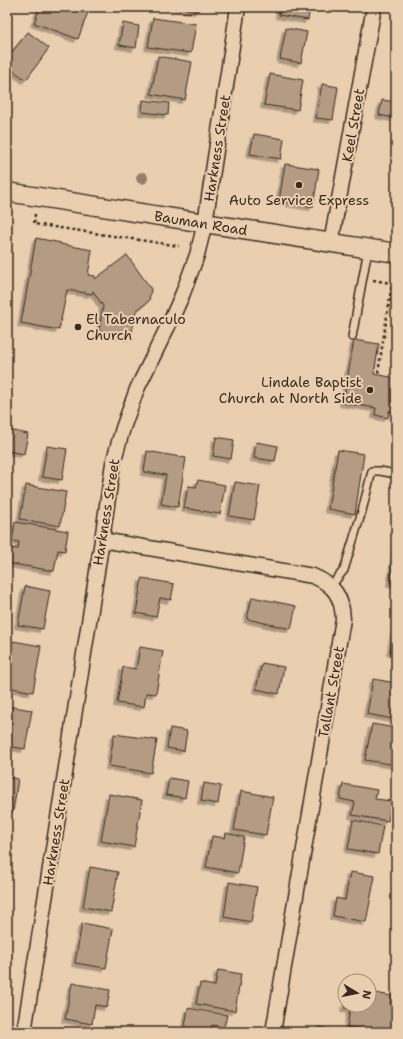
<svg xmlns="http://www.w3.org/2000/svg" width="403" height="1039" font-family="'Shantell Sans',sans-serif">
<defs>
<filter id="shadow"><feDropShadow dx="-3.5" dy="3.5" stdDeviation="0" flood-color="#0004"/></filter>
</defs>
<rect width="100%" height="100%" fill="#e9cfb0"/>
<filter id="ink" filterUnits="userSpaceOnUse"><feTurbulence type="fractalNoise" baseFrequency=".025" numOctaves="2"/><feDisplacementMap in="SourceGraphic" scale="8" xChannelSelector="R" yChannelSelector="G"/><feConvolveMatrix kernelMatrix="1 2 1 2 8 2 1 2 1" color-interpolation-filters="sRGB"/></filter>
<g filter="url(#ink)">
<!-- building -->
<path fill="#b39c83" stroke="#3b2a1e" filter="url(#shadow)" d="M40,7H75L88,12L78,39L34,23Z
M173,7H199L198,11Z
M280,7H310L308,20L279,15Z
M153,18L196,24L191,53L148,47Z
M123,23L139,26L136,48L119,45Z
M286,28L307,32L301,63L280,59Z
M28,32L49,48L26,80L7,66V48L12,52Z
M158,56L192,62L185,100L151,94Z
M270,74L303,80L298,110L264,105Z
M322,84L338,87L333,120L316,118Z
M143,100L169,103L168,115L142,112Z
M382,100L396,102L394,118L379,115Z
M254,134L284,139L281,159L250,154Z
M285,164L319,169L313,207L279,201Z
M36,238L61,243L60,244L92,250L88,275L95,276V279L127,255L151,289L149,301L136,311L131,337L99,331L103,306L93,291L92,294L67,290L59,330L21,323Z
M354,340L379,344L374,374L396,378V412L389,411L388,418L375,415L376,408L343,403Z
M9,430L28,434L24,454L7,451V441Z
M216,437L234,440L231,459L213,456Z
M256,442L278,446L275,461L254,458Z
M47,446L67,449L62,480L42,477Z
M338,450L364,454L355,514L328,509Z
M147,451L186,458L178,507L161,504L166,475L144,472Z
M198,480L225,485L220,514L184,508L188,486L196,487Z
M235,482L260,486L254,520L229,516Z
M26,485L66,492L60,526L20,519Z
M15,522L68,531L65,551L58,550L54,571L7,563L9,548L18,549L19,542L12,541Z
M396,544V584L390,583Z
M142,578L174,584L171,600L160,598L156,617L136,613Z
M25,586L50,591L43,629L18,625Z
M252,597L296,606L291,629L247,619Z
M396,621V653L390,652Z
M13,641L41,646L33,692L7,687V675Z
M140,647L163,651L156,694L146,693L144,707L117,703L123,667L136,669Z
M262,663L284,667L279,694L256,689Z
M373,679L396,683V702L393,719L367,714Z
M7,706L32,710L25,749L7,746Z
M372,724L396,728V765L365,760Z
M170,728L187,731L184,751L167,748Z
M114,734L157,740L151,773L109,766Z
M7,777L18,779L13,812L7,811Z
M169,778L188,781L185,798L166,795Z
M204,783L221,786L218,804L201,801Z
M343,784L377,790L375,799L392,801L388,821L352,815L355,802L340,799Z
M241,791L273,797L266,835L234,830Z
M109,794L142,800L134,847L101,841Z
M353,820L383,826L378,854L348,849Z
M226,833L244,837L238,873L206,867L212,836L225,838Z
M90,867L118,872L111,912L83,907Z
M350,872L375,876L366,922L333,916L336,898L345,900Z
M229,882L257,887L251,922L224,917Z
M82,923L113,929L106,968L75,963Z
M218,970L241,974L235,1011L196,1004L200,983L215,986Z
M72,983L110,990L107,1007L95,1005L92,1024L65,1019Z
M369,992L392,996L390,1004H393L392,1008L396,1009L392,1032H377L347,1027L350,1009L344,1008L345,1003V1005H369Z
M188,1008L227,1015L224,1027L212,1025L211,1032H184Z
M319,1027L348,1032H318Z"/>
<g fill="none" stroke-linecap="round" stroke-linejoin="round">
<!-- service casing -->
<g stroke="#3b2a1e" stroke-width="10">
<path id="service" d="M352,337L368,249
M331,586L344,570L362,511L372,471H380L396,474"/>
</g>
<!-- minor casing -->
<g stroke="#3b2a1e" stroke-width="17">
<path id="minor" d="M331,243L374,7
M102,540L313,576C334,585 342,596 343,619L273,1032
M24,1032L102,540L113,463L123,428L137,389L172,318L183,293L197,255L205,223L238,7"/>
</g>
<!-- tertiary casing -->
<g stroke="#3b2a1e" stroke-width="21">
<path id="tertiary" d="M7,192L396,253"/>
</g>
<!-- path -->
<path stroke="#3b2a1e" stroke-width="2.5" stroke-dasharray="3 3" stroke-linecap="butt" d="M35,214L34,224L179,246
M373,280L396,284
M378,373L392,284"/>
<!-- service -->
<use href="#service" stroke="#e9cfb0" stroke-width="7"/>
<!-- minor -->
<use href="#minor" stroke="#e9cfb0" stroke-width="14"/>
<!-- tertiary -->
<use href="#tertiary" stroke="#e9cfb0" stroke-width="18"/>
</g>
<!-- trees -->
<circle fill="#957f6a" cx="142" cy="178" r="6"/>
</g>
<!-- markers -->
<g fill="#3b2a1e" stroke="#e9cfb0" stroke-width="1.5">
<circle cx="299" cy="185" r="4"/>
<circle cx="78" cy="327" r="4"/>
<circle cx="370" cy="390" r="4"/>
</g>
<g text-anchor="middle" stroke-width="4" stroke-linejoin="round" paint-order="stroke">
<!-- street labels -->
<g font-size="14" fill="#3b2a1e" stroke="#e9cfb0">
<text transform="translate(353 125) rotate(-80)" y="5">Keel Street</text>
<text transform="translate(217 148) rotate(-81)" y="5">Harkness Street</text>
<text transform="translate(201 223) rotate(9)" y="5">Bauman Road</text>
<text transform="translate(106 512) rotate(-81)" y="5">Harkness Street</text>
<text transform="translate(331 692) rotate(-80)" y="5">Tallant Street</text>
<text transform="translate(56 832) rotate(-81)" y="5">Harkness Street</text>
</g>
<!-- poi labels -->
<g font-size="14" fill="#3b2a1e" stroke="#e9cfb0">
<text x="299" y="205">Auto Service Express</text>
<text x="86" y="324" text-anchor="start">El Tabernaculo<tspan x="86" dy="16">Church</tspan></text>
<text x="362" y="387" text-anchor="end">Lindale Baptist<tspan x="362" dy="16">Church at North Side</tspan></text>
</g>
</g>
<!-- margin -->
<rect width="403" height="1039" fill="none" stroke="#e9cfb0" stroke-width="24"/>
<rect x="12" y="12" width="379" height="1015" fill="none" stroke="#3b2a1e" stroke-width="1.5" filter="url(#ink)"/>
<!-- north arrow -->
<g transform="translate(357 993) rotate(100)"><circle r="19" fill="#e9cfb0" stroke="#a38d76"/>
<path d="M0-3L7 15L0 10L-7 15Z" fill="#3b2a1e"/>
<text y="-6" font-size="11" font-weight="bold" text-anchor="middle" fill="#3b2a1e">N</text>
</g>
</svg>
